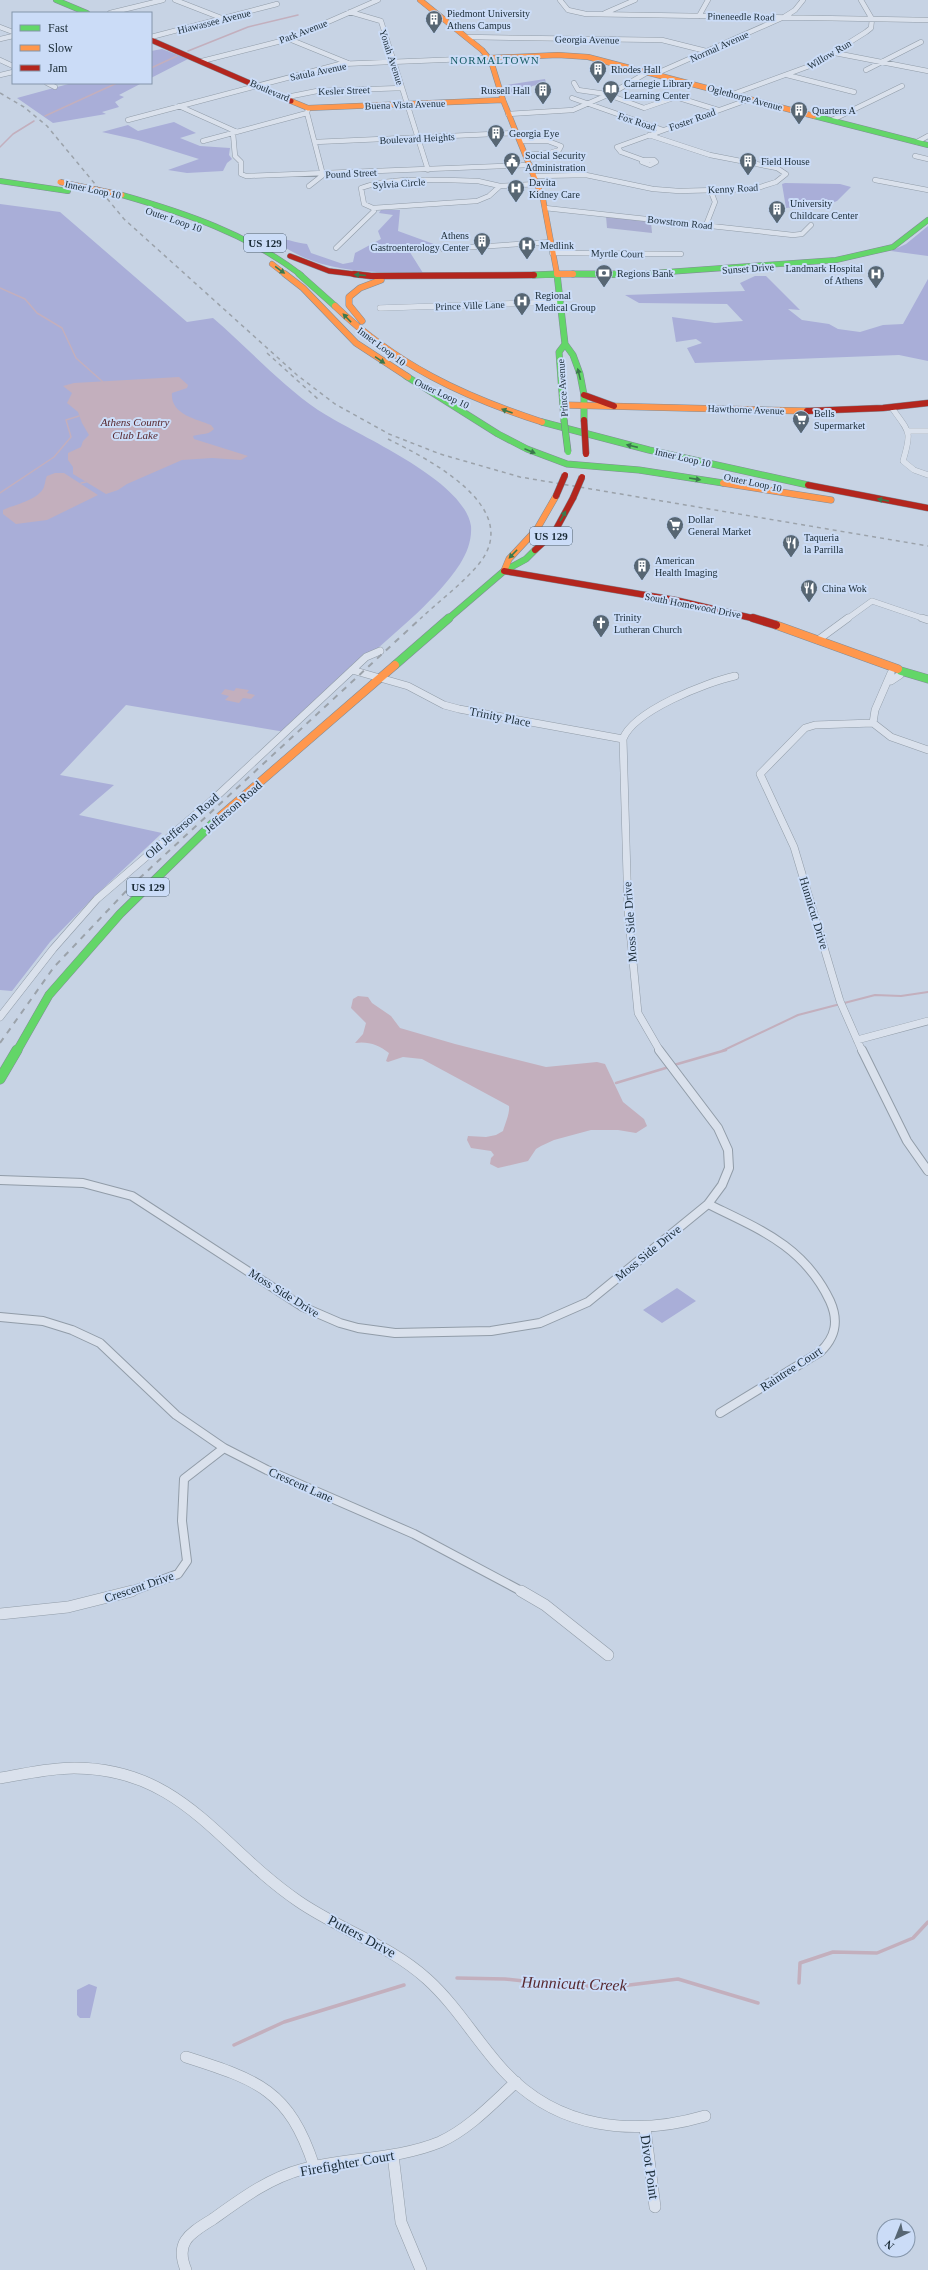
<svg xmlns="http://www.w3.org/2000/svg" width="928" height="2270" font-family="Georgia,serif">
<rect width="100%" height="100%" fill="#c7d3e4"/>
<!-- green -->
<path fill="#a9aed8" d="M162,49L188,59L151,78V51Z
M545,79L546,83L532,86L525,94L530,96H512L507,85Z
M72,83H142L119,95L124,97L115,102L119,107L102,112L106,114L53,123L17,98Z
M174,122L196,133L180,138L200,146L230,148L229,155L232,159L227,163L223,171L187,173L168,170L199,159L138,140L102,132L128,125L138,131Z
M785,183L840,184L851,187L837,201L832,203L786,208L782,184Z
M0,204L60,212L187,322L213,318C248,348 280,384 318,410C356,435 464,479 471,526C472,540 467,553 460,564C436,600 400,628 368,657C341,683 315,710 285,732L126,705L60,775L114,785L79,815L162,833L94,897L50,942L12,991L0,990Z
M381,210H400L398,231L442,247L406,246L423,273C366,272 318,274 271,238C277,236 297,243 307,244L311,253L343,264L353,262L355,253L381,239L378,231L393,215L379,213Z
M928,226V256L891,251L906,244Z
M755,276H766L800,310L788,309L802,320L829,324L838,329L860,332L883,325L903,324L928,279V361L899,355L695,363L687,348L702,343L696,339L676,342L672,317L715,323L743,321L727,304L639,303L625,295L745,291L740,283Z
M677,1288L696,1301L662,1323L643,1310Z
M89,1984L97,1987L90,2018H80L77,2015V1990Z"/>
<!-- cemetery -->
<path fill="#a9aed1" d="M606,216L651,222L652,233L607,228Z"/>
<!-- water -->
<path fill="#c3afbd" d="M179,377L188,385L187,388L172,393C170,414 196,419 211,425L214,429C207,436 201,433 193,436L194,439L248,456L241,460L212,458L182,460L127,484L118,490L106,494L73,474V467L68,460V453L81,447L83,441L89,435L82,423L78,412L67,403L72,393L63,386L74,383Z
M55,473H64L98,495L47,520L16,524L3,514V510C16,504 35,501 43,489C45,486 45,480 47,476Z
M236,688L249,690L247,693L255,695L251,699L243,698L239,703L225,700L229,696L221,694L225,689L234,691Z
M358,996L368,997L372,1003L391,1016L400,1028L455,1044L546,1067L597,1062L605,1064L623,1102L644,1119L647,1126L636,1133L618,1130H591L554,1140L541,1146L536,1149L528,1161L498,1168L490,1164L491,1158L494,1155L491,1151L471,1148L467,1140L468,1136L486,1137L496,1135L503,1131C505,1124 510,1113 509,1106L422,1059L403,1057L388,1062L386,1061L389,1053C379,1045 368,1041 355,1043L363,1034L366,1023L351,1008L353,999Z"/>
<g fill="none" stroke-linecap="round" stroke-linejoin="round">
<!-- stream-far3 -->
<path stroke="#c3afbd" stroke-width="1.5" d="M188,51L248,27L298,15
M151,68L177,56
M45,116L117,83
M0,147L13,134L34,121
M0,288L25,299L37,313L62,328L76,358L103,382
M81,483L86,482
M0,493L54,457L71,437L66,420L79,416"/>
<!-- stream-far2 -->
<path stroke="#c3afbd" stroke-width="2" d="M722,1051L798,1015L875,995L901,996L928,992"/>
<!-- stream-far1 -->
<path stroke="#c3afbd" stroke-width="2.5" d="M674,1065L726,1050
M616,1083L669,1067"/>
<!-- stream -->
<path stroke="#c3afbd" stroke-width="3.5" d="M457,1978L505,1979L559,1985L613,1987L678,1979L758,2003
M799,1983L800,1963L833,1952L877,1953L913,1938L928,1922
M234,2045L284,2022L404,1985"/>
<!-- street-far4 casing -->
<g stroke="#919ca8" stroke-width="5.5">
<path id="street-far4" d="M175,0L224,19
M560,0L568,10L586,14L928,20
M350,12L381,21L428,170
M110,13L163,0
M605,13L635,0
M699,16L708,0
M0,27L13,32
M151,37L277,4
M467,37L662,40L706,51
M0,39L13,36
M289,39L348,63
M835,53L928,71
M0,60L13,66
M202,61L289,39L378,0
M866,70L921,42
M655,74L784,17L795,10L803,0
M0,75L13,72
M787,75L854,92
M47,83L55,87
M574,83L578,90L606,94L644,108L676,97L718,110
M733,94L815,64L866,32L871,28L872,19L861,0
M287,97L317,91L402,88
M572,98L663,130
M179,106L237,132
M308,109L307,113L323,175L309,186
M508,114L573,110L612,93L648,72
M128,120L340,64L489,58
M832,120L902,86
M233,133L235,156L241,162V174L246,176L530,165
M203,141L307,113
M521,141H548L561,146L559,150L550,153L526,155
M315,142L518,133
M917,142L928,136
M915,156L928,159
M643,160L621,152L617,147L750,99
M645,160H654L656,162L650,165L642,162Z
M535,176L586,175L653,189L679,191L754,189L776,182L786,174L777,168L710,155L649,135
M447,180L478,181L500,186L489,196L477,201L373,208L364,204L361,188C387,178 419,180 447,180Z
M875,180L928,190
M500,186L538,184
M545,208L793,235L802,234L811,225
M706,225L715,202L710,189
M336,248L374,211L373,208
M443,249L551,242
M552,253L681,254"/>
</g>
<!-- street-far3 casing -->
<g stroke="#919ca8" stroke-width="6">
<path id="street-far3" d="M380,308L559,302
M892,408C910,433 912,431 903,461L914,470L928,475
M909,431H928
M847,619L872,601L925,619"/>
</g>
<!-- street-far2 casing -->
<g stroke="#919ca8" stroke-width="8">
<path id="street-far2" d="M922,618L928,620
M818,640L848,618
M352,670L408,686L444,705L459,709L623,739
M891,673L875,710L873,723L891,737L928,750
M891,681L900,675
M0,1017L53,949L97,899L217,796L366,657L380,651
M857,1040L928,1021
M660,1051L638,1013L628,910L623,739C633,711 707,682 735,676
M862,1051L840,1001L794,847L760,774L805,728L815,725L873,723"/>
</g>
<!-- street-far1 casing -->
<g stroke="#919ca8" stroke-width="10">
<path id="street-far1" d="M862,1050L907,1141L928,1171
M0,1180L83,1183L132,1196L303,1307L340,1323L358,1328L395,1333L491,1331L540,1323L588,1302L708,1204L722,1185L729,1168L728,1150L718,1128L659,1050
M708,1204C759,1229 804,1246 830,1301C839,1321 836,1337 820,1352L720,1413
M0,1317L43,1321L72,1330L100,1343L176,1415L224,1448L267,1470L414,1534L523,1592
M129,1592L178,1574L187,1561L182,1521L184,1479L224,1448"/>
</g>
<!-- street casing -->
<g stroke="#919ca8" stroke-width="12">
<path id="street" d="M521,1591L545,1605L608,1655
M0,1614L68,1607L132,1591
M0,1778C25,1774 49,1768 74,1768C182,1768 219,1847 298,1901C340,1930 388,1944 427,1979C457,2006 477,2042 504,2071C558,2129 633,2137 705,2116
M186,2057C258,2080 289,2090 314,2166
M645,2128L655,2207
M393,2155L401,2222L421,2270
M186,2270C174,2241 191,2233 213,2219C241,2199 269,2178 303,2169C348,2157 396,2160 440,2142C469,2129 493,2103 516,2082"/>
</g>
<!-- fast-far3 casing -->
<g stroke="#818c98" stroke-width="6">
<path id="fast-far3" d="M56,0L87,13
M814,116L928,145
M0,181L68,191
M122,195C185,213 248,234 301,275
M573,274L621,275
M535,275H557
M625,275L836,260L893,247L928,220"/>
</g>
<!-- fast-far2 casing -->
<g stroke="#818c98" stroke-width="7">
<path id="fast-far2" d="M299,274L335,306
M573,274H639
M534,275L557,274L565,344L573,355L580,374L584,395V420
M406,376L498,434L527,449L567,464L639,470L723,483
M564,420L559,352L565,344
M542,422L649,450L808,485
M448,619L504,571L526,559L535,550"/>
</g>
<!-- fast-far1 casing -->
<g stroke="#818c98" stroke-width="9">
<path id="fast-far1" d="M395,665L449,618
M901,671L928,679
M17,1051L49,995L120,914L215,821"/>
</g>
<!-- fast casing -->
<g stroke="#818c98" stroke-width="11">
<path id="fast" d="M0,1079L17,1050"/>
</g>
<!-- slow-far2 casing -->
<g stroke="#818c98" stroke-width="6">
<path id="slow-far2" d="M420,0L482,50L491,61L503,100L543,199L557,274H573
M489,58L558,55L588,57L814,116
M291,101L308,108L503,100
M272,264L286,275"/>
</g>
<!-- slow-far1 casing -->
<g stroke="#818c98" stroke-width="7">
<path id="slow-far1" d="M285,274L303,288L356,343L408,377
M557,274H573
M335,306C396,365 462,396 542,422
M362,321L349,305V297L360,288L381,280
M564,405L807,411
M723,483L831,500
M504,571L509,559L537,529L556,496"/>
</g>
<!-- slow casing -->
<g stroke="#818c98" stroke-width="9">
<path id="slow" d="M776,625L898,669
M215,821L395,665"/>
</g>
<!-- jam-far2 casing -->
<g stroke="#818c98" stroke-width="6">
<path id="jam-far2" d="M151,40L291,101
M290,256L329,271L362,275"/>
</g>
<!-- jam-far1 casing -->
<g stroke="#818c98" stroke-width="7">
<path id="jam-far1" d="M354,274L371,276L534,275
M584,395L614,406
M807,411L883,408L928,403
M808,485L928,508
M535,550L554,533L573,498
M504,571L675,600L756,619"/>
</g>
<!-- jam casing -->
<g stroke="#818c98" stroke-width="9">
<path id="jam" d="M753,618L776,625"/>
</g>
<!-- street-far4 -->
<use href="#street-far4" stroke="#dae1ec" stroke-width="4.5"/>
<!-- street-far3 -->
<use href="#street-far3" stroke="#dae1ec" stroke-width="5.5"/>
<!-- street-far2 -->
<use href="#street-far2" stroke="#dae1ec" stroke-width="7"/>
<!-- street-far1 -->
<use href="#street-far1" stroke="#dae1ec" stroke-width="8"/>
<!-- street -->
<use href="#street" stroke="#dae1ec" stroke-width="11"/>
<!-- fast-far3 -->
<use href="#fast-far3" stroke="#63d668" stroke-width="5"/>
<!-- fast-far2 -->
<use href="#fast-far2" stroke="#63d668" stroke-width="6"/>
<!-- fast-far1 -->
<use href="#fast-far1" stroke="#63d668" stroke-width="8"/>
<!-- fast -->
<use href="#fast" stroke="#63d668" stroke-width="10"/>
<!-- slow-far2 -->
<use href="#slow-far2" stroke="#ff974d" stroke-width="5"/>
<!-- slow-far1 -->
<use href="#slow-far1" stroke="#ff974d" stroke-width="6"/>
<!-- slow -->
<use href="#slow" stroke="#ff974d" stroke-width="8"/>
<!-- jam-far2 -->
<use href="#jam-far2" stroke="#b3261e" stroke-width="5"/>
<!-- jam-far1 -->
<use href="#jam-far1" stroke="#b3261e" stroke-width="6"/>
<!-- jam -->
<use href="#jam" stroke="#b3261e" stroke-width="8"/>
<!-- rail-far1 -->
<path stroke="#9ba2aa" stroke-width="1.5" stroke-dasharray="4 4" stroke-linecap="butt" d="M0,93L24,107L47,126L124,219L297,375L335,404L389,434L440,454L520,477L928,546
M267,353L319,400
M388,439C428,459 526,508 478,565C461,585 438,602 420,619"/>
<!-- rail -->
<path stroke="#9ba2aa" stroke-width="2" stroke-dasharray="6 6" stroke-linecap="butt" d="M0,1043L54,967L130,887L421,618"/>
<!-- fast-bridge casing -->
<g stroke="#78838e" stroke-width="7" stroke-linecap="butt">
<path id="fast-bridge" d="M564,420L568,452"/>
</g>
<!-- slow-bridge casing -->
<g stroke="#78838e" stroke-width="6" stroke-linecap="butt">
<path id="slow-bridge" d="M60,182L122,195"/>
</g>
<!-- jam-bridge casing -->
<g stroke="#78838e" stroke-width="7" stroke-linecap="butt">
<path id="jam-bridge" d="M584,420L586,454
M556,496L565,475
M573,498L582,477"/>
</g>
<!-- fast-bridge -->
<use href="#fast-bridge" stroke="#63d668" stroke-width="6"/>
<!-- slow-bridge -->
<use href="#slow-bridge" stroke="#ff974d" stroke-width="5"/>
<!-- jam-bridge -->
<use href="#jam-bridge" stroke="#b3261e" stroke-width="6"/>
</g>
<!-- one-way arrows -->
<defs><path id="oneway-solid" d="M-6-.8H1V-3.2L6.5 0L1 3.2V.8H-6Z"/></defs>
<g fill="#3b784c">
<use href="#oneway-solid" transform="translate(280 270) rotate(36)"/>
<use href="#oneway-solid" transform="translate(360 275) rotate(-175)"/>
<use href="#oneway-solid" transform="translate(347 318) rotate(-134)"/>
<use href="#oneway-solid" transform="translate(380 360) rotate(34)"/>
<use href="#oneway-solid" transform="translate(579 374) rotate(-104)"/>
<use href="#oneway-solid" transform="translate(507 411) rotate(-160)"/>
<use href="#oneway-solid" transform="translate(632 446) rotate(-167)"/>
<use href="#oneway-solid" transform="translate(530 451) rotate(23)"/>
<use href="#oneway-solid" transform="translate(695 479) rotate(9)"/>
<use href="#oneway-solid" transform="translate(883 500) rotate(-169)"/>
<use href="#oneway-solid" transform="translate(563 516) rotate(-61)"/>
<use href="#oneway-solid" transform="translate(513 554) rotate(134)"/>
</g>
<!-- icons -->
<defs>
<g id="building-pin" transform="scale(0.9)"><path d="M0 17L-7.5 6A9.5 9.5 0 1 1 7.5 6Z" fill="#576673" stroke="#cbdcf7"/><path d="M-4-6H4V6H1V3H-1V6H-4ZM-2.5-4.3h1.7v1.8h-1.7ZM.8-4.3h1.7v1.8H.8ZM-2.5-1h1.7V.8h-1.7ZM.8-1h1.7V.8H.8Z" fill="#fff"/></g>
<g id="library-pin" transform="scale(0.9)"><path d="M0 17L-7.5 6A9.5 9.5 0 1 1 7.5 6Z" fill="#576673" stroke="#cbdcf7"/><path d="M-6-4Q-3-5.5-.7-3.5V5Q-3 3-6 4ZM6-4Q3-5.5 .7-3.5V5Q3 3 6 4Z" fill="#fff"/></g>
<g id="civic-pin" transform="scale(0.9)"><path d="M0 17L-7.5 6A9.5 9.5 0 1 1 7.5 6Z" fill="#576673" stroke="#cbdcf7"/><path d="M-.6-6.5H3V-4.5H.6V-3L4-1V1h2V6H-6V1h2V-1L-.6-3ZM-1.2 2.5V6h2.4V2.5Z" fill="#fff"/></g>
<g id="hospital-pin" transform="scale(0.9)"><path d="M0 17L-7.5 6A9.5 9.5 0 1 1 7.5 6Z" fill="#576673" stroke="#cbdcf7"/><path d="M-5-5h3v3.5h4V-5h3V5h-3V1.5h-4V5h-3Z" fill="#fff"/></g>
<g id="bank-pin" transform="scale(0.9)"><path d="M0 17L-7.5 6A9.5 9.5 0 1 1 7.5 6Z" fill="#576673" stroke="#cbdcf7"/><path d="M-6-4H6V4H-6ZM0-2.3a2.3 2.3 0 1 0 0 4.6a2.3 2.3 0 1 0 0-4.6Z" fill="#fff"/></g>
<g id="supermarket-pin" transform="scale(0.9)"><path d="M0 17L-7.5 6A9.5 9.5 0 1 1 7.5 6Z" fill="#576673" stroke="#cbdcf7"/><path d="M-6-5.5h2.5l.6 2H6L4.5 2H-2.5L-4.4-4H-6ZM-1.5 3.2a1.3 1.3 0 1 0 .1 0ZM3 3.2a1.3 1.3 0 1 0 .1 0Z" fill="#fff"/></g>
<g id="restaurant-pin" transform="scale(0.9)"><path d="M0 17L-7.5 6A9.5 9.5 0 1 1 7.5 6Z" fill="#576673" stroke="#cbdcf7"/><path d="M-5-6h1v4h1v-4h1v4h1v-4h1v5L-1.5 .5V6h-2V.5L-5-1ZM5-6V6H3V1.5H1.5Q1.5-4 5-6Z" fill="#fff"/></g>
<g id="church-pin" transform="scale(0.9)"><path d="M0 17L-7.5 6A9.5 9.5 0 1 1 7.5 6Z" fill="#576673" stroke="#cbdcf7"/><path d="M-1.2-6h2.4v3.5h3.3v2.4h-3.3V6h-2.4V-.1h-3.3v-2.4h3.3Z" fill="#fff"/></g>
</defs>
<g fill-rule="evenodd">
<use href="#building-pin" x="434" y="19"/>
<use href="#building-pin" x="598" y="69"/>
<use href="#library-pin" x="611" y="89"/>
<use href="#building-pin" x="543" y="90"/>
<use href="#building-pin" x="799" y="110"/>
<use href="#building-pin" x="496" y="133"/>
<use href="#civic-pin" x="512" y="161"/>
<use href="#building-pin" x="748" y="161"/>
<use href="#hospital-pin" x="516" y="188"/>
<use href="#building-pin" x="777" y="209"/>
<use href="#building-pin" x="482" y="241"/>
<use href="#hospital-pin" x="527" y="245"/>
<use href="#bank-pin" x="604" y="273"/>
<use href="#hospital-pin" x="876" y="274"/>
<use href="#hospital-pin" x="522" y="301"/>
<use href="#supermarket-pin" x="801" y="419"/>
<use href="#supermarket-pin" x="675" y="525"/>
<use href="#restaurant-pin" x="791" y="543"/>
<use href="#building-pin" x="642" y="566"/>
<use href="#restaurant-pin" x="809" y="588"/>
<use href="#church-pin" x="601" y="623"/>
</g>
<g text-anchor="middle" stroke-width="4" stroke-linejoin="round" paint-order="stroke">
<!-- far-poi labels -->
<g font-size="10" fill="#1a2b36" stroke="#cbdcf7" text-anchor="start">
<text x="447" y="17">Piedmont University<tspan x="447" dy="12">Athens Campus</tspan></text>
<text x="611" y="73">Rhodes Hall</text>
<text x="624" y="87">Carnegie Library<tspan x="624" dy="12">Learning Center</tspan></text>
<text x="530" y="94" text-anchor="end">Russell Hall</text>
<text x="812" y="114">Quarters A</text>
<text x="509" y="137">Georgia Eye</text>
<text x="525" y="159">Social Security<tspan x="525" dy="12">Administration</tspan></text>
<text x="761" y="165">Field House</text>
<text x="529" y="186">Davita<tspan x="529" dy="12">Kidney Care</tspan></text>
<text x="790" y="207">University<tspan x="790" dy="12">Childcare Center</tspan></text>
<text x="469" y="239" text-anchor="end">Athens<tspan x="469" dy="12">Gastroenterology Center</tspan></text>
<text x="540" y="249">Medlink</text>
<text x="863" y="272" text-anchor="end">Landmark Hospital<tspan x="863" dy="12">of Athens</tspan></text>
<text x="617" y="277">Regions Bank</text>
<text x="535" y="299">Regional<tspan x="535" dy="12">Medical Group</tspan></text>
<text x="814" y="417">Bells<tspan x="814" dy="12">Supermarket</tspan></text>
<text x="688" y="523">Dollar<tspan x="688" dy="12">General Market</tspan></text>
<text x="804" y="541">Taqueria<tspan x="804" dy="12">la Parrilla</tspan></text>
<text x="655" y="564">American<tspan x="655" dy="12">Health Imaging</tspan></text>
<text x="822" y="592">China Wok</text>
<text x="614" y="621">Trinity<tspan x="614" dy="12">Lutheran Church</tspan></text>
</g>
<!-- far-street labels -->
<g font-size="10" fill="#1a2b36" stroke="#cbdcf7">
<text transform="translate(741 16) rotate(1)" y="4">Pineneedle Road</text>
<text transform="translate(214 21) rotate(-14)" y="4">Hiawassee Avenue</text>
<text transform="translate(303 31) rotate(-21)" y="4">Park Avenue</text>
<text transform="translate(587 39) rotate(1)" y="4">Georgia Avenue</text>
<text transform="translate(719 46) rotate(-24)" y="4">Normal Avenue</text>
<text transform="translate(829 54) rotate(-30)" y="4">Willow Run</text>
<text transform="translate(392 57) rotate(72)" y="4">Yonah Avenue</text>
<text transform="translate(318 71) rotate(-12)" y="4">Satula Avenue</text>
<text transform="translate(270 90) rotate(23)" y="4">Boulevard</text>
<text transform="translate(344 90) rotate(-2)" y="4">Kesler Street</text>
<text transform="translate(745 97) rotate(15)" y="4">Oglethorpe Avenue</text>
<text transform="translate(405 104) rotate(-2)" y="4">Buena Vista Avenue</text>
<text transform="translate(692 119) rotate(-20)" y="4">Foster Road</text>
<text transform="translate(637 121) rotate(18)" y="4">Fox Road</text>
<text transform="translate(417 138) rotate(-3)" y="4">Boulevard Heights</text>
<text transform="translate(351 173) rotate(-3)" y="4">Pound Street</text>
<text transform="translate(399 183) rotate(-4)" y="4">Sylvia Circle</text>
<text transform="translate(733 188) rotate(-3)" y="4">Kenny Road</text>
<text transform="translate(93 189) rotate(12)" y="4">Inner Loop 10</text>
<text transform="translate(174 219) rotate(19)" y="4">Outer Loop 10</text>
<text transform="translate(680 222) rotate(6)" y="4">Bowstrom Road</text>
<text transform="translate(617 253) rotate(1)" y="4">Myrtle Court</text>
<text transform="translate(748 268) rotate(-4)" y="4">Sunset Drive</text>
<text transform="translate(470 305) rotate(-2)" y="4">Prince Ville Lane</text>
<text transform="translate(382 346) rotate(37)" y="4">Inner Loop 10</text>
<text transform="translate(562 388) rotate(-94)" y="4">Prince Avenue</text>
<text transform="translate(442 393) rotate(25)" y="4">Outer Loop 10</text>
<text transform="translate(746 409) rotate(2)" y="4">Hawthorne Avenue</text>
<text transform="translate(683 457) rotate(13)" y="4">Inner Loop 10</text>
<text transform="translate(753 482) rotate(12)" y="4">Outer Loop 10</text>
<text transform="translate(693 605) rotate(11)" y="4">South Homewood Drive</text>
</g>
<!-- far-neighbourhood labels -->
<g font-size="11" letter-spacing="1" fill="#175c65" stroke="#cbdcf7">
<text x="495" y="64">NORMALTOWN</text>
</g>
<!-- shield labels -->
<g fill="#cbdcf7" stroke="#4f6070" stroke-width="1">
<rect x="244" y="234" width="42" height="18" rx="3"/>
<rect x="530" y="527" width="42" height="18" rx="3"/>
<rect x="127" y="878" width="42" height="18" rx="3"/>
</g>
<g font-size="11" font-weight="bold" fill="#1a2b36">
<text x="265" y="247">US 129</text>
<text x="551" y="540">US 129</text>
<text x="148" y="891">US 129</text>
</g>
<!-- far-water labels -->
<g font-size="11" font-style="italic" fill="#57282f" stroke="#cbdcf7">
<text x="135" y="426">Athens Country<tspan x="135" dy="13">Club Lake</tspan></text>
</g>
<!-- street labels -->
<g font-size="12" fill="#1a2b36" stroke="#cbdcf7">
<text transform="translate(500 717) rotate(11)" y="4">Trinity Place</text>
<text transform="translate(233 807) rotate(-41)" y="4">Jefferson Road</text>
<text transform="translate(182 826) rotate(-41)" y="4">Old Jefferson Road</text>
<text transform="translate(814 913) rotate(73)" y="4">Hunnicut Drive</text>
<text transform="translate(630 922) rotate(-94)" y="4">Moss Side Drive</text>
<text transform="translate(648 1253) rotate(-39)" y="4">Moss Side Drive</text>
<text transform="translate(284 1293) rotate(32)" y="4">Moss Side Drive</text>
<text transform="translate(791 1369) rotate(-33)" y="4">Raintree Court</text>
<text transform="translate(301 1485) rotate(24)" y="4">Crescent Lane</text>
<text transform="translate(139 1587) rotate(-19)" y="4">Crescent Drive</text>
</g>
<!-- near-street labels -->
<g font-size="14" fill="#1a2b36" stroke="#cbdcf7">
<text transform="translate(362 1936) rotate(28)" y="5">Putters Drive</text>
<text transform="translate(347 2163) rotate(-10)" y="5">Firefighter Court</text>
<text transform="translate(650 2167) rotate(82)" y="5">Divot Point</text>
</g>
<!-- near-water labels -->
<g font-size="16" font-style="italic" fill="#57282f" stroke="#cbdcf7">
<text transform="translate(574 1983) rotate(2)" y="6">Hunnicutt Creek</text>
</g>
</g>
<!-- legend -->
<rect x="12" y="12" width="140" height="72" fill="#cbdcf7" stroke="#8495aa"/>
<rect x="20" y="25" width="20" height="6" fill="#63d668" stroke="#8495aa"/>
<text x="48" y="32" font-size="12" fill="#1a2b36">Fast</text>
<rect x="20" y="45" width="20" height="6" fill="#ff974d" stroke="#8495aa"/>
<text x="48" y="52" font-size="12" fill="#1a2b36">Slow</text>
<rect x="20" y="65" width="20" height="6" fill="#b3261e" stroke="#8495aa"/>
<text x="48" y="72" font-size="12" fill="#1a2b36">Jam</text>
<!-- north arrow -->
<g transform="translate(896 2238) rotate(223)"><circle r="19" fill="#cbdcf7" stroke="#8495aa"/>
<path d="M0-3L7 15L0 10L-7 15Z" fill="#576673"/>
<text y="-6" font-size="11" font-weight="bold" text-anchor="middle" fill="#1a2b36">N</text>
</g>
</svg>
